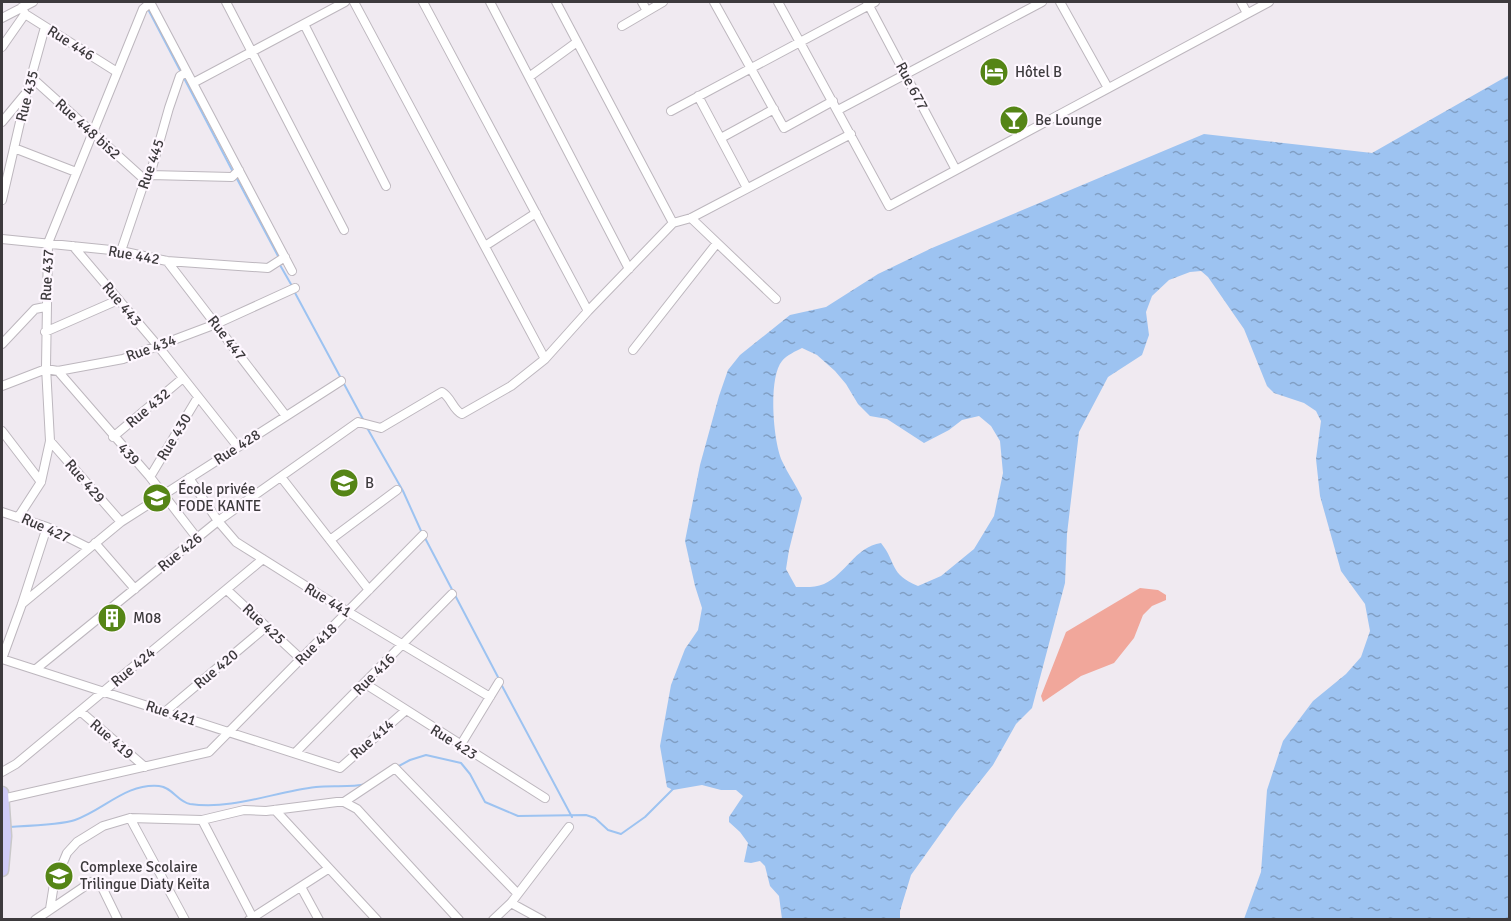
<svg xmlns="http://www.w3.org/2000/svg" width="1511" height="921" font-family="Signika,sans-serif">
<defs>
<pattern id="water-ripples" width="26" height="14" patternUnits="userSpaceOnUse" patternTransform="scale(1.5)"><rect width="26" height="14" fill="#9dc3f1"/><path d="M2 4q2-2 4 0t4 0M15 11q2-2 4 0t4 0" fill="none" stroke="#819fc4"/></pattern>
</defs>
<rect width="100%" height="100%" fill="#f0eaf1"/>
<!-- grass -->
<path fill="#f1a79b" d="M1140,588L1158,590L1166,595V600L1152,606L1143,615L1134,638L1114,663L1081,676L1043,702L1041,696L1066,632Z"/>
<!-- water -->
<path fill="url(#water-ripples)" fill-rule="evenodd" d="M1509,75V919H1244L1261,872L1267,790L1283,741L1313,701L1346,674L1361,657L1370,631L1365,604L1341,571L1320,496L1316,459L1321,421L1316,411L1304,403L1274,393L1267,386L1244,329L1208,277L1201,271L1190,272L1169,280L1152,296L1146,312L1149,335L1142,355L1108,377L1079,432L1067,534L1065,583L1032,708L1016,724L993,765L956,812L911,875L900,911V919H782L779,896L770,886L765,866L760,861L751,863L744,862L748,843L740,832L729,822V817L743,796L736,790H721L702,785L673,790L667,787L660,746L671,685L685,649L698,630L702,608L695,586L685,541L700,465L719,396L728,370L740,355L790,315L826,307L878,274L932,248L1204,134L1372,153ZM802,348L817,355L835,371L846,384L858,404L870,416L887,419L924,443L949,430L962,420L979,416L991,426L1000,441L1003,473L994,516L974,549L941,576L918,586C889,574 897,563 881,543C855,547 845,575 824,584C815,588 805,587 796,587L786,569L789,550L802,498C796,485 788,474 782,461C773,441 768,378 782,361C787,355 796,351 802,348Z"/>
<g fill="none" stroke-linecap="round" stroke-linejoin="round">
<!-- stream -->
<path stroke="#9dc3f1" stroke-width="2" d="M148,9L233,172
M236,177L278,256
M280,265L292,286
M294,291L364,421
M366,426L403,491L422,533
M425,538L499,679
M501,684L572,817
M397,767L410,760L426,755L461,763L470,774L485,802L518,816L586,815L595,818L608,830L621,834L645,817L673,789
M7,827C24,826 61,825 75,820C104,810 126,783 159,786C172,787 178,802 190,804C234,810 273,792 316,787C333,785 349,788 366,784"/>
<!-- street casing -->
<g stroke="#bdb7be" stroke-width="10">
<path id="street" d="M150,2L292,271
M226,2L344,230
M354,2L545,359
M423,2L588,311
M490,2L629,269
M556,2L673,223
M642,2L647,11
M714,2L784,128L833,101
M778,2L889,206L1269,2
M867,2L956,170
M1060,2L1108,88
M1241,2L1247,13
M22,7L25,14L117,72
M2,18L33,2
M304,24L386,186
M622,26L663,2
M2,47L25,14
M31,77L145,180
M529,77L577,42
M193,83L345,2
M698,96L747,188
M838,110L1042,2
M671,111L875,2
M2,122L26,93
M721,138L774,109
M14,148L76,172
M150,175L232,177L239,170
M2,200L27,92L45,27
M691,218L776,299
M2,239L121,251L167,261L268,268L285,257
M73,246L158,346L238,447
M485,246L536,213
M121,251L145,180L150,175L169,108L180,76L187,72
M167,261L286,416
M45,332L118,300
M2,344L35,309L45,307
M633,350L717,243
M58,371L150,477L197,538
M2,386L46,369L58,371L123,359L216,324L295,288
M2,431L41,482
M113,437L183,378
M50,441L121,522
M150,477L198,397
M281,477L369,590
M189,478L218,521L236,542L320,595L490,697
M2,512L47,527L89,548
M19,516L41,482L50,441L46,367L48,243L143,9L150,3
M330,540L397,490
M95,543L135,589
M227,590L301,659
M22,604L121,522L341,381
M2,659L340,768L405,711
M2,659L22,604L47,527
M36,669L218,521L358,422L381,428L442,392C451,397 453,410 462,414L511,386L545,359L588,311L673,223L691,218L851,134
M364,683L545,798
M80,711L145,767
M166,711L266,627
M460,746L499,682
M295,753L452,594
M2,772L16,764L263,559
M2,799L209,752L423,535
M344,802L395,768L517,893
M275,810L377,920
M130,818L185,920
M202,820L254,920
M301,887L319,920
M511,903L542,920
M50,909L54,884L67,853L77,842L103,826L130,818L202,820L244,810L266,811L337,802H344L357,809L459,920
M35,920L91,882L100,883L118,920
M249,920L328,869
M493,920L511,903L569,827"/>
</g>
<!-- primary casing -->
<g stroke="#c9c8c9" stroke-width="15">
<path id="primary" d="M2,793L5,836L2,870"/>
</g>
<!-- street -->
<use href="#street" stroke="#fff" stroke-width="8"/>
<!-- primary -->
<use href="#primary" stroke="#cfcbf7" stroke-width="12"/>
</g>
<!-- icons -->
<defs>
<g id="hotel-disc" transform="scale(1.5)"><circle r="9.5" fill="#558516" stroke="#fef7ff"/><path d="M-6-4.5h1.5V1H6V5H4.5V3h-9V5H-6ZM-4 0a1.8 1.8 0 1 1 3.6 0ZM.5 0V-2.5h3Q6-2.5 6 0Z" fill="#fff"/></g>
<g id="bar-disc" transform="scale(1.5)"><circle r="9.5" fill="#558516" stroke="#fef7ff"/><path d="M-6-5H6L.8 .8V4.5H3.5V6h-7V4.5H-.8V.8Z" fill="#fff"/></g>
<g id="school-disc" transform="scale(1.5)"><circle r="9.5" fill="#558516" stroke="#fef7ff"/><path d="M0-5L7-2L0 1L-7-2ZM-4 1L0 2.5L4 1V4Q0 6-4 4Z" fill="#fff"/></g>
<g id="building-disc" transform="scale(1.5)"><circle r="9.5" fill="#558516" stroke="#fef7ff"/><path d="M-4-6H4V6H1V3H-1V6H-4ZM-2.5-4.3h1.7v1.8h-1.7ZM.8-4.3h1.7v1.8H.8ZM-2.5-1h1.7V.8h-1.7ZM.8-1h1.7V.8H.8Z" fill="#fff"/></g>
</defs>
<g fill-rule="evenodd">
<use href="#hotel-disc" x="994" y="72"/>
<use href="#bar-disc" x="1014" y="120"/>
<use href="#school-disc" x="344" y="483"/>
<use href="#school-disc" x="157" y="498"/>
<use href="#building-disc" x="112" y="618"/>
<use href="#school-disc" x="59" y="876"/>
</g>
<g text-anchor="middle" stroke-width="4.5" stroke-linejoin="round" paint-order="stroke">
<!-- street labels -->
<g font-size="15" fill="#3d3a3d" stroke="#fef7ff">
<text transform="translate(71 43) rotate(32)" y="5">Rue 446</text>
<text transform="translate(912 86) rotate(62)" y="5">Rue 677</text>
<text transform="translate(27 96) rotate(-76)" y="5">Rue 435</text>
<text transform="translate(88 129) rotate(42)" y="5">Rue 448 bis2</text>
<text transform="translate(151 164) rotate(-71)" y="5">Rue 445</text>
<text transform="translate(134 255) rotate(10)" y="5">Rue 442</text>
<text transform="translate(47 275) rotate(-87)" y="5">Rue 437</text>
<text transform="translate(122 304) rotate(50)" y="5">Rue 443</text>
<text transform="translate(227 338) rotate(52)" y="5">Rue 447</text>
<text transform="translate(151 348) rotate(-20)" y="5">Rue 434</text>
<text transform="translate(148 408) rotate(-40)" y="5">Rue 432</text>
<text transform="translate(174 437) rotate(-59)" y="5">Rue 430</text>
<text transform="translate(237 447) rotate(-33)" y="5">Rue 428</text>
<text transform="translate(129 454) rotate(47)" y="5">439</text>
<text transform="translate(85 481) rotate(49)" y="5">Rue 429</text>
<text transform="translate(46 528) rotate(24)" y="5">Rue 427</text>
<text transform="translate(180 552) rotate(-39)" y="5">Rue 426</text>
<text transform="translate(328 600) rotate(31)" y="5">Rue 441</text>
<text transform="translate(264 624) rotate(43)" y="5">Rue 425</text>
<text transform="translate(316 644) rotate(-45)" y="5">Rue 418</text>
<text transform="translate(133 667) rotate(-40)" y="5">Rue 424</text>
<text transform="translate(216 669) rotate(-40)" y="5">Rue 420</text>
<text transform="translate(374 674) rotate(-45)" y="5">Rue 416</text>
<text transform="translate(171 713) rotate(18)" y="5">Rue 421</text>
<text transform="translate(112 739) rotate(41)" y="5">Rue 419</text>
<text transform="translate(372 739) rotate(-41)" y="5">Rue 414</text>
<text transform="translate(454 742) rotate(32)" y="5">Rue 423</text>
</g>
<!-- poi labels -->
<g font-size="15" fill="#3d3a3d" stroke="#fef7ff" text-anchor="start">
<text x="1015" y="77">Hôtel B</text>
<text x="1035" y="125">Be Lounge</text>
<text x="365" y="488">B</text>
<text x="178" y="494">École privée<tspan x="178" dy="17">FODE KANTE</tspan></text>
<text x="133" y="623">M08</text>
<text x="80" y="872">Complexe Scolaire<tspan x="80" dy="17">Trilingue Diaty Keïta</tspan></text>
</g>
</g>
<!-- border -->
<rect width="1511" height="921" fill="none" stroke="#3d3a3d" stroke-width="6"/>
</svg>
